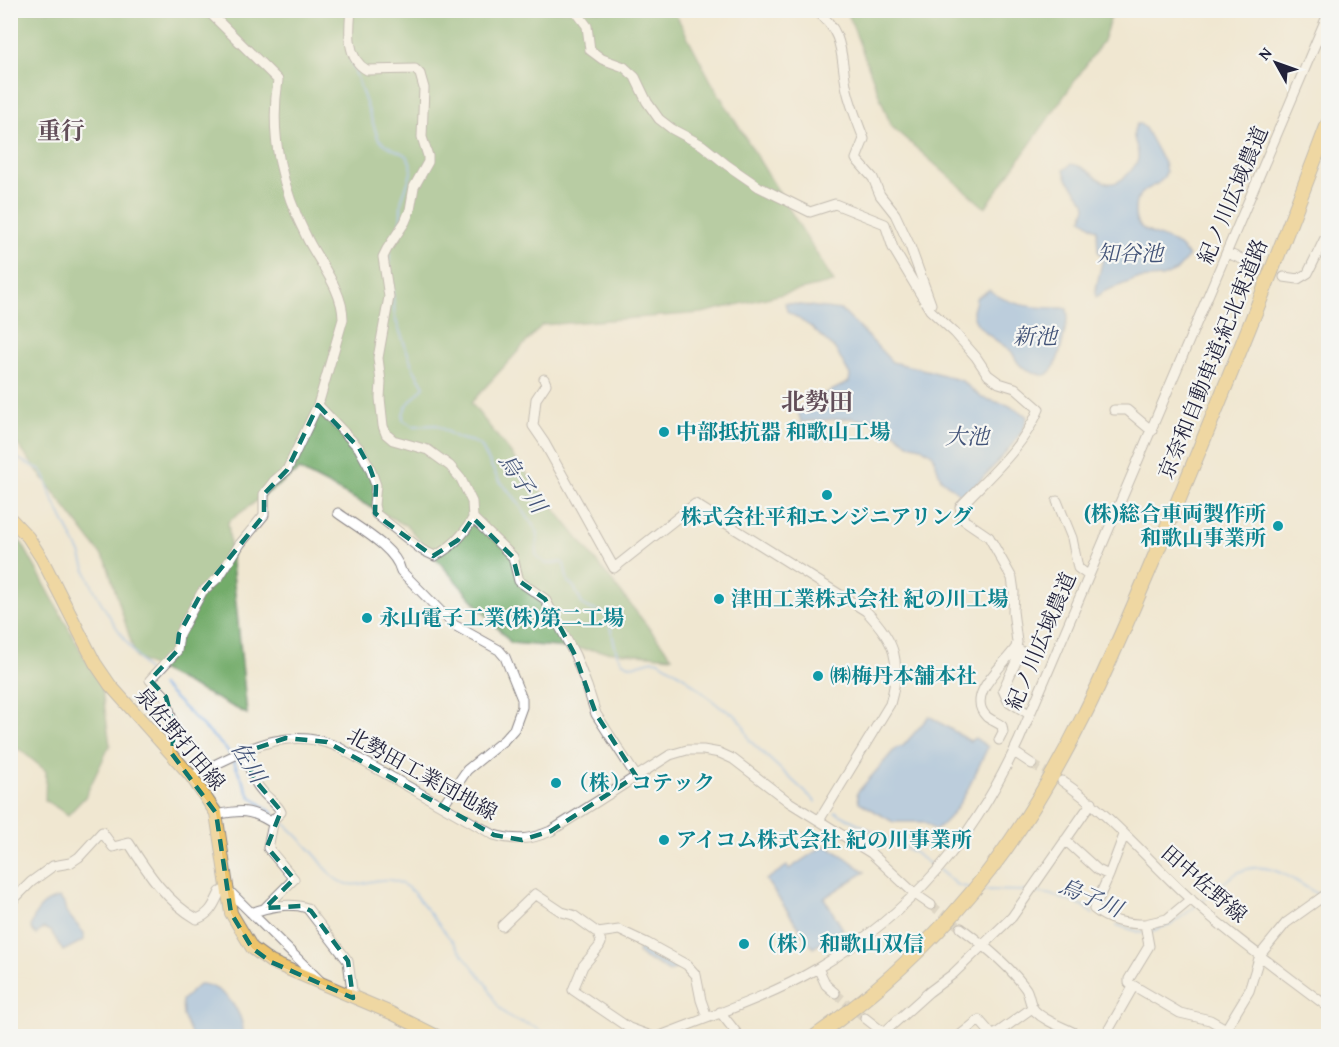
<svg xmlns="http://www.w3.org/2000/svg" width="1339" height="1047" font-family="'Gentium Book Plus','Noto Serif JP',serif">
<rect width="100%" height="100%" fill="#f6f6f2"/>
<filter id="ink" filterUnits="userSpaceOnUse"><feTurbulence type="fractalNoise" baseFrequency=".0167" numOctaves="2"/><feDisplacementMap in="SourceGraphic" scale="12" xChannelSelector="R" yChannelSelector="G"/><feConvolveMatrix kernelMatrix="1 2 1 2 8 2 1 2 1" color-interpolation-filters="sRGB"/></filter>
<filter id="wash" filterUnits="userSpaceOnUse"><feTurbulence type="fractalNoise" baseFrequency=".008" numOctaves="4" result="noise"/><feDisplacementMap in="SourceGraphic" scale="24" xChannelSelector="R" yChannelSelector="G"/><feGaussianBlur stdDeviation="1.35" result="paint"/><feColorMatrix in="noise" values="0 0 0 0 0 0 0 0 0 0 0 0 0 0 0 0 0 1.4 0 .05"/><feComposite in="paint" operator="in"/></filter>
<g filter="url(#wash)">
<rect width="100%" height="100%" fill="#f0e7d1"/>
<!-- forest -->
<path fill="#73ac6b" stroke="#4a6753" stroke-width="1.5" d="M11,11H674L712,83L834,282L702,313L542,325L471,403L672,657L511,643L407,526L299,470L228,522L247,714L136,658L106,561L11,436Z
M847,11H1113L1103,41L985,208L891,126Z
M11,531L23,545L102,689L110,745L85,797L68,815L45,800L46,771L19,749L11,751Z"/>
<!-- water -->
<path fill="#7caee8" stroke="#4f6892" stroke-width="1.5" d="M1137,124H1140L1145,128L1164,163L1166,172C1162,187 1146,185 1139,197C1136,200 1135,205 1135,210C1133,234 1160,234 1175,243C1180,246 1184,251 1189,256L1176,271L1162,277L1137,279L1105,291L1096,297L1095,293L1103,258L1098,251L1097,230L1082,219L1086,207L1085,202L1067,179L1064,170L1071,164C1094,166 1104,199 1128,174C1131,170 1137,165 1138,159C1140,146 1128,137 1137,124Z
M989,290C1011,307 1037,308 1063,308L1067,309L1068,315C1065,328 1059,376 1043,375C1036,375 1027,369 1021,366C1015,361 1015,355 1010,350C999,341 973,329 973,312C973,308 976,304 976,298Z
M785,303L841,310L863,331L892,362L930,371L962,381L982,398L1008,405L1027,416C1026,421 1025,426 1023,430C1013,444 976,491 960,494L941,479L933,455L921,447L908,444L886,425L851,418L801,422L797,408L849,382L850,375L835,349L811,327L787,311Z
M929,716L970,741L975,738L988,747C975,773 960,814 935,830L923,822H893L859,802L857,793L896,748L903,746Z
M825,845L845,857L865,872L824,898L843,929L813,948L766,880L787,866L789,869Z
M59,898L64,903L66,912L84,933V940L63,951L51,931L43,928L36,935L31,928C33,913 43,901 59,898Z
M640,944L679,966V967L669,972L657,964L645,959L638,952Z
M200,984C225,986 245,1014 243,1036H192L183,1016L182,1000Z"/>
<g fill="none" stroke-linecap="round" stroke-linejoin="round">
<!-- stream -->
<path stroke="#7caee8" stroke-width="2" d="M350,57L378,138C385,147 396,149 405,155C419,168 405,186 402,199C400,206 402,215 400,222
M390,252L389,258L395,318L414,370L424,386C417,397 401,405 403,420L413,426L437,425L457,438L474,442L481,446L498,479L515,498L538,533L536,553L538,558L547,564L560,562L564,564L568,582L574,587L582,604L588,608L604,613L608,618L617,654L623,662L632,666L653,660L659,661L683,676L720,707L735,715L742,723L750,741L816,802
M10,455L41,470L45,477L51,496L81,555C89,591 127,644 150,674
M161,685L228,751L230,755
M233,760L250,796L274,814
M835,812L912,851L934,867
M278,818C292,829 305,844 317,857C324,865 329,876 339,881C365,894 382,864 413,892L488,986C493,1000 502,1016 518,1021C530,1025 538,1026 546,1036
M939,870L957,885L970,888
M981,890L1026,891
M1032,892L1048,894L1084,906L1093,914
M1200,903C1211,894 1222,883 1234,875C1264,855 1294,880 1320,896
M1117,925L1143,933
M1149,932L1173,923L1196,906"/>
</g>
</g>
<g filter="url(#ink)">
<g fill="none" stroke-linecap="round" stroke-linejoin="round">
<!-- minor-tunnel -->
<path stroke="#c7c0b3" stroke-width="9" stroke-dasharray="9 4.5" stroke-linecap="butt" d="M1256,265L1284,277
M1032,764L1056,778
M931,905L961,928
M835,993L865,1018"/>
<!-- minor casing -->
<g stroke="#898486" stroke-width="11">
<path id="minor" d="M351,10C349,30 346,59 367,70L415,69L420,74L424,88L422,137L428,156V162L414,187L410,210L405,222L387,249L383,257L389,297L378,358L381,382L380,398L383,426L386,434L393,440L428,450L450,466L461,479L472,502L473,518L513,557L519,581L545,599L575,655L587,686L596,714L636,776
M575,10L587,26L590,50L602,59L624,67L635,77L647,102L659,119L672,129L702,145L727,165L759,187L810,212L835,204L885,224L893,248L930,310L955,333L976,357L988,375L999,383L1015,388L1039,409C1023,448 988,477 960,507L964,520L989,537L1012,578L1014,592L1013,611L1017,642L1016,647L1021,651L1003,690L1008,701L1029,714
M815,10C846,32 840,58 847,90C851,107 858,123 864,139L856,159L873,178L880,195L895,214L910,246L931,304
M1227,253L1256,265
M1284,277L1298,279L1308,273L1328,232
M544,379L546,384L536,399L533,426L544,442L614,568L695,504L866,611C896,642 902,662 890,704L820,819
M318,405L359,448L370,468L376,485L374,505L376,514L422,550L435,556C452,547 464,535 473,518
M1114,410H1127L1152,431
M1057,501L1072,538L1078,568L1088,575
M338,513C358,528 395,547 401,571L454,625L499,650L505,657L522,699V707L514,729L504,740L467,770L443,805
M999,740L1003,732L1002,726C997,722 990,720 986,716C965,694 1005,665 1016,647
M1014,752L1032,764
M172,754L174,728L166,697L150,680L177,651L179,634L202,592L219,577L240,544L264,515V494L274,481L287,470L318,405L343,319C343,291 321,265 308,240C282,189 269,138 278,80L207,10
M191,776C240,754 284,723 338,747L494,835C515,841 530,840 551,831L670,755L687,750H703L720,753L733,759L789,802L871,853L915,894L931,905
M1062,781C1109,813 1146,858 1187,896C1231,936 1281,971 1328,1007
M216,815C240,810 250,809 271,822L281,812C278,804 268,799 262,791C252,780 249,766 245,752
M1065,840L1098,870L1109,875L1094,909C1109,921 1125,924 1145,924L1149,946L1129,979V983L1180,1013L1210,1020L1226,1029
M1109,875L1124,835
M265,908L294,879L268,848L273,824L271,822
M251,913C267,907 290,902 307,908L348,961L353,998
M1145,924L1167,919L1191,899
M502,926L535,894L562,912L573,915L598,933L619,930L647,943L687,965L696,975L701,1000L707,1017
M961,928C984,945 1009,965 1026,989C1030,996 1029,1005 1035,1011C1047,1023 1065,1027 1080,1036
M598,933L601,943L599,947L583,966L573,990L629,1028L651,1036
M10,936L11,902L31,882L53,866L70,863L79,857L102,832L113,847L129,843C147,872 167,902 197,919C211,914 214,904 220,892L227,889L320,981
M818,968L826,985L835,993
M720,1012L739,1036
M865,1018L888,1036
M660,1036C711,1016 771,996 818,968C912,913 974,839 1019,740L1328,14
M880,1036L929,992L953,974L1012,917L1092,802
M959,1036L979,1020L993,1036L1032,1008
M1105,1036L1133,987
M1229,1036L1226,1029L1249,991L1260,955L1286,923L1328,893"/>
</g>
<!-- major casing -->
<g stroke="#898486" stroke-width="14">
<path id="major" d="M10,518L28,537L42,559L95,663L110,685L191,776L216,813L231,913L252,948L271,962L391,1013L437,1036"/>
</g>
<!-- highway casing -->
<g stroke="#898486" stroke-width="16">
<path id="highway" d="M816,1036C881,990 940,935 989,871C1073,762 1123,631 1176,506C1229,379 1280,252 1328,124"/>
</g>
<!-- minor -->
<use href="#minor" stroke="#fff" stroke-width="9"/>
<!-- major -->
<use href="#major" stroke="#eec469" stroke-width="12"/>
<!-- highway -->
<use href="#highway" stroke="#eec469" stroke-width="14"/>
</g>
</g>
<!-- marked area -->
<path d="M0 0H1339V1047H0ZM318,405L359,448L370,468L376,485L375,513L383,520L433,556L458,540L473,518L513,557L519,581L545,599L575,655L596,714L636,776L551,831L522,840L494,835L327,742L286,738L245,752L254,779L281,811L267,847L294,879L265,908L301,906L311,911L348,961L353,998L271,962L252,948L231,913L216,813L172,754L174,728L166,697L150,680L177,651L179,634L202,592L264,515V494L287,470Z" fill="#f0e7d1" fill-opacity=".55" fill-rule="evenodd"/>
<path fill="none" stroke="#0f766e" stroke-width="4.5" stroke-dasharray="12 8" stroke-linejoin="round" d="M318,405L359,448L370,468L376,485L375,513L383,520L433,556L458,540L473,518L513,557L519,581L545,599L575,655L596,714L636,776L551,831L522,840L494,835L327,742L286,738L245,752L254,779L281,811L267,847L294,879L265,908L301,906L311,911L348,961L353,998L271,962L252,948L231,913L216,813L172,754L174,728L166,697L150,680L177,651L179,634L202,592L264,515V494L287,470Z"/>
<!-- markers -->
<g fill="#0f9aa8" stroke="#f6f6f2" stroke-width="2">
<circle cx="664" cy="432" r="6"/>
<circle cx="827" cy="495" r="6"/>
<circle cx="1278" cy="526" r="6"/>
<circle cx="719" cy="599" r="6"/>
<circle cx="367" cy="618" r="6"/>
<circle cx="818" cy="676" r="6"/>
<circle cx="556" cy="783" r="6"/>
<circle cx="664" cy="840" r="6"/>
<circle cx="744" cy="944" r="6"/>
</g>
<g text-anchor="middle" stroke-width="4.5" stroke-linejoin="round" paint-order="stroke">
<!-- street labels -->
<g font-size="21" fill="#22223b" stroke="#f6f6f2">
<text transform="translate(1233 195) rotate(-67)" y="7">紀ノ川広域農道</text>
<text transform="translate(1213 359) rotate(-68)" y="7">京奈和自動車道;紀北東道路</text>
<text transform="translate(1041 641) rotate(-67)" y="7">紀ノ川広域農道</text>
<text transform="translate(180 739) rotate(50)" y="7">泉佐野打田線</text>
<text transform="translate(422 774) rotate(29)" y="7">北勢田工業団地線</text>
<text transform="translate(1204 884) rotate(41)" y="7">田中佐野線</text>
</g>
<!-- culture labels -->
<g font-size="21" font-weight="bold" fill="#0d838f" stroke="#f6f6f2" text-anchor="start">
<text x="676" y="439">中部抵抗器 和歌山工場</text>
<text x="1266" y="521" text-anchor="end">(株)総合車両製作所<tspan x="1266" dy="24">和歌山事業所</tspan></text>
<text x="827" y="524" text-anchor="middle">株式会社平和エンジニアリング</text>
<text x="731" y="606">津田工業株式会社 紀の川工場</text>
<text x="379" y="625">永山電子工業(株)第二工場</text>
<text x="830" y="683">㈱梅丹本舗本社</text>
<text x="568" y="790">（株）コテック</text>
<text x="676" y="847">アイコム株式会社 紀の川事業所</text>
<text x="756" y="951">（株）和歌山双信</text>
</g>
<!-- water labels -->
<g font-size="22" font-style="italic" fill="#425378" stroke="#f6f6f2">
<text x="1130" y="261">知谷池</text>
<text x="1035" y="344">新池</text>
<text x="967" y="444">大池</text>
<text transform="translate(523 483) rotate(56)" y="8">烏子川</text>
<text transform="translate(249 762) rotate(59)" y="8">佐川</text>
<text transform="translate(1091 897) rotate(23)" y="8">烏子川</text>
</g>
<!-- quarter labels -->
<g font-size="24" font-weight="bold" fill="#624e59" stroke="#f6f6f2">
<text x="61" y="139">重行</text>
<text x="817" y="410">北勢田</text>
</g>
</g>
<!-- margin -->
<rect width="1339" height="1047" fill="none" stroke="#f6f6f2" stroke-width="36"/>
<!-- north arrow -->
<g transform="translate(1276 63) rotate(310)" stroke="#f6f6f2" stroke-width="4.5" paint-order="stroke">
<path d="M0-4.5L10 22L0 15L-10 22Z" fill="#22223b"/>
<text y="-9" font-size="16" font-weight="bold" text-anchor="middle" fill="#22223b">N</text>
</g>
</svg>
